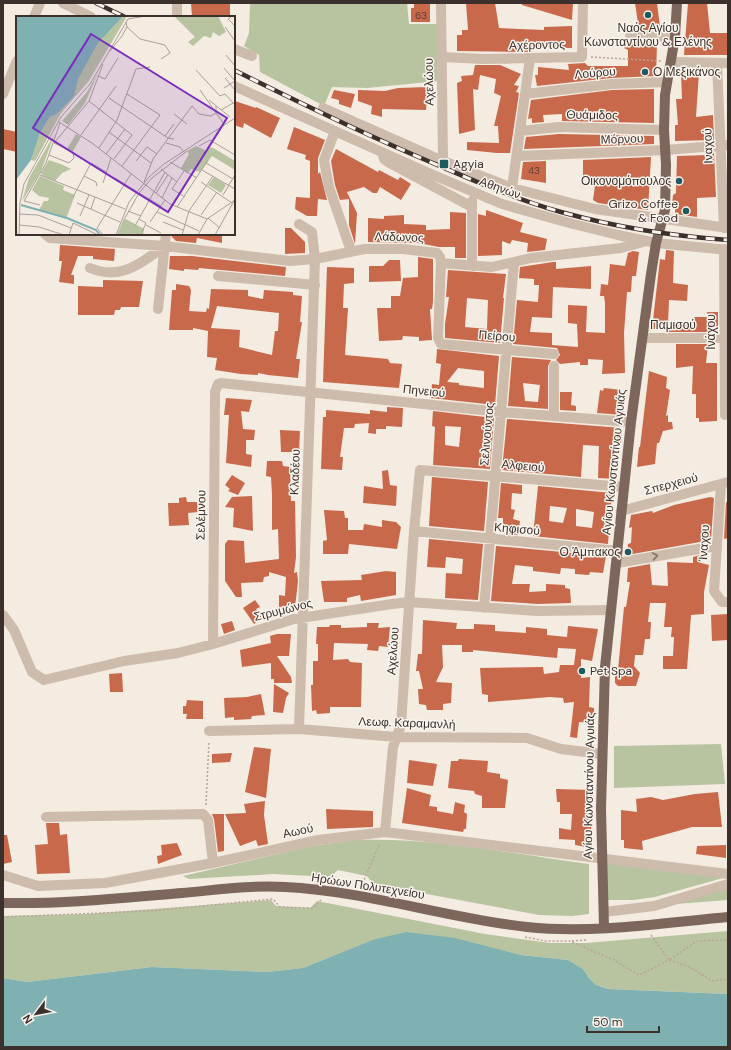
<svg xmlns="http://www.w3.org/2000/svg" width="731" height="1050" font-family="'DM Sans',sans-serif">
<rect width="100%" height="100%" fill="#f4ebe1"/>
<!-- green -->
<path fill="#b8c4a0" d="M250,3H407L409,24H439V81L367,88L332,87L324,106L260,72L259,55L244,46L249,33Z
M721,744L725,784L614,788V746Z
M356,840C434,837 512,854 589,864V914L572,916L539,915L373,884L367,876L338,870L330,877L273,874L189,879L183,876L312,846Z
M604,861L723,878L655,897L633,900H605Z
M728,887V900L676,904Z
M271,900L276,906L310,908L317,901L485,934L550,943H586L728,931V994L610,989L596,985L589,978L583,969L568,960L521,955L495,949L372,940L303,968L267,972L152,967L27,982L3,978V916L86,914Z"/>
<!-- water -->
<path fill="#7fb0b2" d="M406,932L455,938L521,955L568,960L583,969L589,978L596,985L609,989L728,994V1047H3V978L27,982L152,967L267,972L303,968L372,940Z"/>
<!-- building -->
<path fill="#c8694b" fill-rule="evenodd" d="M191,3H230V17H192Z
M414,3H430V22H411V8H414Z
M466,3H495L499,28L544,30V27L572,26V48L532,47V52L457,51V35H462V30H468Z
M522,3H573L572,20L522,5Z
M635,3H657L660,27H657V30H639Z
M688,3H707L710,33H728V55H684Z
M624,41L657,43L656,76L611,78L537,86L535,75H538V67L569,70L568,64L585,63L588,66H628V50L624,48Z
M475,65H500L521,74L514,85L519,86L516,92L519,93L510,153H497L467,150V142L499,143L498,126H494L501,96L494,93L496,79L480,75L478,90L473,89L475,130L459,134L457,83L462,81L461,76L473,75Z
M681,72H699L696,117L713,115L714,140L675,141V125H678L676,99H682Z
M428,87L426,110L382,109V117L371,114L372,106L358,101V90L385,91L398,88Z
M654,89V123L562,121V114L543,115L544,122L532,123V118L528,119L531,100L612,90Z
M334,90L355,94L351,108L339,104V100L331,98Z
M235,101L256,108V107L280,118L271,138L244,123L243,128L234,125Z
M294,127L325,140L318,158V174L320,172L327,200L318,199L317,216H307L295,209L296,197L310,198V161L305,159L306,155L287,149Z
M3,129L17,132V152L3,149Z
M559,134L654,136V144L524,149L526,137Z
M336,149L378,172L379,170L398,180L400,177L411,184L401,200L380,187L377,193H373L364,187L347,192L357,213L355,244L349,225V199L340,200L335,185L331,161Z
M705,153H714L716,197L697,198V217L675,214V205H672L673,195L676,193L677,156L708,155Z
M651,157L648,210L598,203L593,200L596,178H583V160Z
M546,161V183L521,179L523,162Z
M486,210L523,223L520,232L547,239L545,250L527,252L528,243L512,240L510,244L502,241V255L478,256V214L486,216Z
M450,212L466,213V258H455V247H439L418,243L368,242V218L384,219V216L404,215V224L426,225V230L450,229Z
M285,228H291L305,242V253L285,254Z
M172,234H222V243L197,238L196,243L176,241L172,237Z
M60,245L115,249L114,261L93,259V256H78L71,275H74V284L59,282L62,261H59Z
M666,250L674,251L673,283L688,285L687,301L669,300L668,323H695L694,317H708L707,312H718V332H666V329H652L660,259L665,260Z
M633,251L639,252L636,276H632L631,292H627L624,333L625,373L602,374L603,360L588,359V365H580V362L560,364L556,360L560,355L557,348L513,344L517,300L538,302L539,285H534V279L519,278L520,267L553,262H556V269L591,266V289L553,287L552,318L532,317L530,332L552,333V345L578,347L577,324L568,323V305L587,306L586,332L605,333V303L604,296H600L601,284L608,285L610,264L625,266L628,253Z
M170,256H192L286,267L285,276L199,268L198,270L184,269V271L169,269Z
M418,257L433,259V302L432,309H430L432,340L419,341V337L403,336L402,340L379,341L377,308H391V296H400L403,278L418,277Z
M389,260H400L401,281L369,282V266H383Z
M327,267L354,268V283L344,284L343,308H348L345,355L388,359L390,363L402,364L399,388L323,382Z
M448,270L506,274L503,298H504L500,343L445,338V324L449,297H446ZM467,298L488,300L487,329L465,327Z
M103,280L143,281L139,307H121L120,310H115L114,315H78V286L103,287Z
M176,284L189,286L191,290L189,311L206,312L207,308L209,309L211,289L248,290V296L263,299L264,290L293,292V295L302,296L300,322H302L296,359H300L298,378L268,375L258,373V375L241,374L215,370L217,358L207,357L208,331L193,328V330H169L172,290H176ZM217,306L279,313L278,331H275L272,355L239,347L240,330L211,328Z
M676,344H708L706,363H717V421L699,422V418H696V394H692L693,366L676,368Z
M437,349L499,356L495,405L431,398L432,384L439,385L441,364L436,363ZM458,368L484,371V388L459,385V383L447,382Z
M512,357L551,360L548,366V409L508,406ZM523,383L540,385L538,402L525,401Z
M649,371L667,377L666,388L670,390L666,416L668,415V422H672L673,429L663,431L659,443H657L655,464L637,467L639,447H640Z
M604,388L622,390L621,402H624L623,415L597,413L600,390L603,391Z
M560,392H572L571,405L576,406V411L560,410Z
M226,398L252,400L249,412L241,411L243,429L255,430L254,440H246V454L252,455L251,467L226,463L229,415H224Z
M387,407L403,408L402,427L386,426V429H376V434L368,433L369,423L355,424L354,428H344L340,457H343L342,470L321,469L323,417H326V410L370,414V410L387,412Z
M433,411L494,418L490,469L433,465L435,427L432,426ZM445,426L461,427L459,447L445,445Z
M507,419L622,428L621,443H618L615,479L598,478L599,446L583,445L581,477L502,470Z
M280,430L300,431L299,452H281Z
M267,461H282L283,466L290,467L291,501H295L296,557L294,573L297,572L298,581L295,607H279V595L285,596L286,577L269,572V576L264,577L263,582L241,583L242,597H236L225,581V544L228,540L244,541L245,563L279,559L278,529L272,530V494L271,477L266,476Z
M388,470L390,485L397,486L396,506L363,503L364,486L383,489L382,471Z
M232,475L245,483L238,495L228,491L230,489L225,485Z
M432,477L488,482L484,531L429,526Z
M501,483L522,485V494L512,493L511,509L515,510L513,519L520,521L518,535L503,533V518H498Z
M538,486L612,493L608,544L533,536ZM550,506L567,508L563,523L549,521ZM576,509L594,512L592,528L576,526Z
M252,496L253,531L233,527L234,508L225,507L232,497Z
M186,497L187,502H197L198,512L188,513L189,525L169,526L168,503H179V498Z
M710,497L714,498L711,540L627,555L628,544L631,543L632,527L629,528L631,515L652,511L653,513L674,505Z
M726,502L728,503V538L724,539Z
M324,510L344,511L345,518H348V530H363L364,524L382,527V520L396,522L401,527L397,549L349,544L348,554H323V541L327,540Z
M429,539L483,544L478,600L445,598L446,573L462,574L463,559L446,557L445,568L427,567Z
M496,546L606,556L603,573L590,572L589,575L575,574V569L561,568L560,574L533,571V567L515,565L512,584H530L529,592L546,591V584L565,585V588L570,589L571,603L538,604L491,601Z
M700,555L701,563L709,565L704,592V614L691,615L687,669H663V656H673L674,637H671L672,627H664L666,603H650L648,622H651L650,639H645L643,655H635L634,666L640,673L636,686H618L615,683V674L618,670L624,607H626L630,582H627L628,568L650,564L652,585L668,586L667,562L693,563V557Z
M386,571L396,572V595L361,601L360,595L347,598V602H324L321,581L362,580L361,575Z
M255,600L260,607L256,609L262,618L254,624L243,608Z
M728,614V640L712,641L711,615Z
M423,620L457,623L456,629H474V624L495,625V631L526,633V627L547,629V635L567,637L568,626L598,629L592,661L581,659V678L590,677L589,707L594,708V723L579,722L577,738L570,737L574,702L564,703L563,698L550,697L488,702V695L482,694L480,668L543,667L544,674L559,672L560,665H574L576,649L558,648L557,658L473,650V652H462V645H442L443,667L436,682L452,683L451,703L443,704V710H427L426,705L419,704L418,689H423L419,671H416L418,654H422Z
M232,621L235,630L224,634L221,624Z
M367,623H379L378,628L390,627L388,647L379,646L378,651L367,650L368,644L334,643L333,660L348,659L350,662L362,663L361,707H330V713L317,714L316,710L312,711L311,685H313V661H318V644H316L317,627H329L330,625H341V628L367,627Z
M277,634H291L289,656H277L291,677L292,683H274V679H271V663L242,667L240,650L271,643L270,636Z
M122,673L123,692H110L109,674Z
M274,684L289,693L286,698L283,713L273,712Z
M261,694L265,715L252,716L251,719L234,720V717L225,718L224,698L247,697Z
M187,700L203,701V719H186L187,714H183V706H186Z
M254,747L271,749L266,798L245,792Z
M232,753L230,762L212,763V754Z
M459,759L488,761L487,772L500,774V778L508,780L505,808H482V796L475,794L474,791L448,788L451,761H458Z
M409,760L437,764L433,786L407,783Z
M407,788L431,795L429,806L437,807V811L453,814L455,802L465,805L464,812L467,814L466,829H464L463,832L402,823Z
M556,789L592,790V803H590L592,848L575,845V840L559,839V828L571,830L572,814H560V802H557Z
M718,792L722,827H692L642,841L643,850L624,848V840H621V810L637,812L636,799L651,797L663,800L695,794Z
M265,801L264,815L268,844L258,846L256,840L240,846L225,814L246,813L244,804Z
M326,809L373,811V827L327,829Z
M212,814H224V851L218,852L214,819Z
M46,823H59L60,835L67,834L70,873L37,874L35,845L48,844Z
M3,835H7L12,862L3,864Z
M177,843L182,855L158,864L157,856L162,855L161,845Z
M726,845V858L696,854L697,846Z"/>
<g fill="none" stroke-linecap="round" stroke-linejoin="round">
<!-- path -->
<path stroke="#b9a596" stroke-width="1.5" stroke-dasharray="2 2" stroke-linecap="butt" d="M591,57L661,61
M206,805L209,741
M361,887L380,843
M3,917L150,911L273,899L280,907L313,908L321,900
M651,935L669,960L697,941L728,940
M525,937L545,941H570L614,960L639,975L669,960L690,967L712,981L728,979
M572,941L586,940"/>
<!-- minor -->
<path stroke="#cdbbac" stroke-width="10" d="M63,3L91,17
M177,3V17
M441,3L443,161
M34,17L40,3
M630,36L675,37
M234,49L252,56
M442,57L484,59L582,57L583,3
M671,62L728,63
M717,63L724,228
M234,86L431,174L502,204L573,224L618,235L656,243L728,250
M3,94L17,61
M525,94L612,84L667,82
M323,108L443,161L512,188L595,209L728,228
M335,131L324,160L329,187L351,251
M520,131L559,127L664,130
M382,152L384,159L388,162L472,207
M517,156L666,150L728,145
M512,188L530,58
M45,234L50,238L165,246L290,261L315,259L365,249H403L437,253L440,257L441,263L492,267L531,258L621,248L647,241
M724,249L725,415
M441,263L438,338L441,344L554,354
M472,266V201
M90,268C121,281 141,263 165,246
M218,276L315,285
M158,309L166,234
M643,338H728
M554,366V416
M721,484L714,591L722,602H728
M621,511L728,482
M414,531L618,551
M617,563L716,546
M484,608L514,262
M3,615L14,630L32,672L44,680L124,661L178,653L213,644L294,619L392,604L409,602L538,611L611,610
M213,644L215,392L218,384L221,383L501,412L631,422
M299,729L315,259L312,232L299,224
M209,731L299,729L396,737L527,738L561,749L602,754
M46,817L203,814L208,820L213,863
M385,832L393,747L401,725L414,531L420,470L624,487
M3,875L38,886L105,883L213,863L318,840L385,832L728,874
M604,912L654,906L728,884"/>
<!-- major -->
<path stroke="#7d675c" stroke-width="10" d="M3,903C63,904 123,898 182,893C216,890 251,885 285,887C367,891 445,918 527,927C592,934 663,923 728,917
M604,927L601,809L605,667L631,422L651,274L656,243L665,210L666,165L664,130L665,95L675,37L677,3"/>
<!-- rail casing -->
<g stroke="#3b302b" stroke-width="4.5">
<path id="rail" d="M96,3L125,17
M234,70C298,102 362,133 428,161C472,180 515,199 561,212C615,227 672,236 728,240"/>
</g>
<!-- rail -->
<use href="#rail" stroke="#fbf5ee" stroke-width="3" stroke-dasharray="9" stroke-linecap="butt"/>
</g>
<!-- one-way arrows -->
<defs><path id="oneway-chevron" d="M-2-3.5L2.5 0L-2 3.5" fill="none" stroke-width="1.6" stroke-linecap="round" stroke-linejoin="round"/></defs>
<use stroke="#7d6f65" href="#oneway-chevron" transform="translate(655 556) rotate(-10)"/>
<!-- markers -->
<g fill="#1f5a5e" stroke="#fbf5ee" stroke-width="1.5">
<circle cx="648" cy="15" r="4"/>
<circle cx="645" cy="72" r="4"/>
<rect x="439" y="159" width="10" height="10" rx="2"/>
<circle cx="679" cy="181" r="4"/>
<circle cx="686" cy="211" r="4"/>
<circle cx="628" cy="552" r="4"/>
<circle cx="582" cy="671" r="4"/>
</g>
<g text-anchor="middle" stroke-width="3" stroke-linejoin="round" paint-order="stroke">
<!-- number labels -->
<g font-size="10" fill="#5e3e33">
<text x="421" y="19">63</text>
<text x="534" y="174">43</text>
</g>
<!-- poi labels -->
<g font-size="12" fill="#3b302b" stroke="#fbf5ee" text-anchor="start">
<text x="648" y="32" text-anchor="middle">Ναός Αγίου<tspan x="648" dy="14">Κωνσταντίνου &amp; Ελένης</tspan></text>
<text x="653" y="76">Ο Μεξικάνος</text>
<text x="453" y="168">Agyia</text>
<text x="671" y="185" text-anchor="end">Οικονομόπουλος</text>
<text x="678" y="208" text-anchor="end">Grizo Coffee<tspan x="678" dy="14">&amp; Food</tspan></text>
<text x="620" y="556" text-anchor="end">Ο Άμπακος</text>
<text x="590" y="675">Pet Spa</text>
</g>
<!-- street labels -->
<g font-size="12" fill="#3b302b" stroke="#fbf5ee">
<text transform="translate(537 45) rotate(-1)" y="4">Αχέροντος</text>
<text transform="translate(595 73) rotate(-5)" y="4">Λούρου</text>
<text transform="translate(429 82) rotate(-91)" y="4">Αχελώου</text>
<text transform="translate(592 115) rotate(1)" y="4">Θυάμιδος</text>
<text transform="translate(622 139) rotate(-2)" y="4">Μόρνου</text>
<text transform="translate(708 146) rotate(-92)" y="4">Ιναχού</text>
<text transform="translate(500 188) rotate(20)" y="4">Αθηνών</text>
<text transform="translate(399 237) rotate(2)" y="4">Λάδωνος</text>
<text x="673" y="329">Παμισού</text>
<text transform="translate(711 332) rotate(-90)" y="4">Ινάχου</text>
<text transform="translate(497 336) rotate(5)" y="4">Πείρου</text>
<text transform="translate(424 391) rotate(6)" y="4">Πηνειού</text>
<text transform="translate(487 434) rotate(-85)" y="4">Σελινούντος</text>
<text transform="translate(614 462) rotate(-84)" y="4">Αγίου Κωνσταντίνου Αγυιάς</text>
<text transform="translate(523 466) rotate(5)" y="4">Αλφειού</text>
<text transform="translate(295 472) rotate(-88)" y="4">Κλαδέου</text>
<text transform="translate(671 484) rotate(-15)" y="4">Σπερχειού</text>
<text transform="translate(201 515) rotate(-89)" y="4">Σελέμνου</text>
<text transform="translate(517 529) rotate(5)" y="4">Κηφισού</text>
<text transform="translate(704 543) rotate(-86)" y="4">Ίναχου</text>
<text transform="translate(283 610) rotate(-14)" y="4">Στρυμώνος</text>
<text transform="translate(393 651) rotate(-86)" y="4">Αχελώου</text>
<text transform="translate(407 723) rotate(2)" y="4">Λεωφ. Καραμανλή</text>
<text transform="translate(589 786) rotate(-89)" y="4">Αγίου Κωνσταντίνου Αγυιάς</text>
<text transform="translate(298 831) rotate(-12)" y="4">Αωού</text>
<text transform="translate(368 886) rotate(9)" y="4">Ηρώων Πολυτεχνείου</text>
</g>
</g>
<!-- overview -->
<g transform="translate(16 16)">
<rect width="219" height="219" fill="#f4ebe1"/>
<path d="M111,0L73,65L45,97L19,145L15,144L24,117L34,101L41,98L53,85L64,58L82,27L104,2ZM158,0H202L210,16L203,20L197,16L195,22L188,20L177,30L172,26L179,21ZM83,55L69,87L52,109L46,105L71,76ZM39,117L25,155L6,185L13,162ZM60,118L65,121L57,135L51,133ZM180,130L191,135L194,131L199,133L219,145V154L196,140L184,156L175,153L172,157L165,152L173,138L171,135ZM33,144L47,149L55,153L46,157L39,165L27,160L25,157ZM24,160L48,170L47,174L59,179L50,203L23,194L28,185H32L33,182L23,180L16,174ZM198,161L210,169L205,177L192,169ZM108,202L128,213L127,219H101Z" fill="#b8c4a0"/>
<path d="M0,0H107L82,27L62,63L58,80L41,98L34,101L24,117L15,144L0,164Z" fill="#7fb0b2"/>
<path fill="none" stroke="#7fb0b2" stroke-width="2" d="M5,189L51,202L80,214L84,219"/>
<path fill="none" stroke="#aaa098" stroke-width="1" d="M216,0L212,3L219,10M111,11L124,23L149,29L154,37L145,43M209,11L219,25M94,35L106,20L111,11L110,6M210,39L219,50M208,52L219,65M180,54L204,80L209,78L219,89M82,60L89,63L102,42M209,62L219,74M208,72L219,65M184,74L208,108M93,82L152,122L158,123M193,84L214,101M73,85L116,119L98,143M205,94L217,87M158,98L171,108M43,106L76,127L154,188L191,203M93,116L135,147M65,119L100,70M149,120L158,108M38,127L73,85L87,48M150,127L164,131L167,135M183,130L194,124L219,139M83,132L101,104L120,53L134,51M90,138L109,113M33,139L53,147L58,142L57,136L38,127M120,145L131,131L141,138M154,146L181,162M190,147L217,163M106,150L144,99L111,78M145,153L161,166M186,154L219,173M168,155L156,173L169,181M24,159L109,193M68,160L80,166L81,170M99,162L120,175M128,166L137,143L176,90L183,98L195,100L200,97V90M185,166L216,187M87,167L95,142M123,177L145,190M140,177L152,159M207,179L219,159M57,181L75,147L90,156M146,182L156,162M61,187L104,206M24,189L8,185L30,147L44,107M161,191L192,144M75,193L79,181M112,195L125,200M141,196L183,215M3,198L22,199L55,212M185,199L201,176M64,200L73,179M109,202L123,177L136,162L171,135M192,202L204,212M123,203L130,207L126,216M134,206L149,184M147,206L167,214M3,209L23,211L48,219M130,209L145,217M119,210L149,156M3,219L4,187L8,168L45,101L74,68L112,3L130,0M53,219L57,207L82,219M87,219L81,212L115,158M100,219L113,186L133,161L148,148L219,102M166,219L173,195L197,160M182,219L191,203L219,184M199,219L218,185"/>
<path fill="#7b2cbf" fill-opacity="0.15" stroke="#7b2cbf" stroke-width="2" d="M75,18L211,102L152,196L17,112Z"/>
<rect width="219" height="219" fill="none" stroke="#3b302b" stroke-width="2"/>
</g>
<!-- border -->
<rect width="731" height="1050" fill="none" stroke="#3b302b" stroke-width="8"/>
<!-- north arrow -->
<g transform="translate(36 1014) rotate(238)" stroke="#fbf5ee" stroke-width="3" paint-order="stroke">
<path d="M0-3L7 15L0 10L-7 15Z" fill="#3b302b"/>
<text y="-6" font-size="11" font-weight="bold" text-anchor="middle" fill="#3b302b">N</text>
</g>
<!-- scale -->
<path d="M587 1026v6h72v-6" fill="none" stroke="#3b302b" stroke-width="2"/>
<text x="593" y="1026" font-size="12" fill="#3b302b" stroke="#fbf5ee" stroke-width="3" paint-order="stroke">50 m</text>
</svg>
